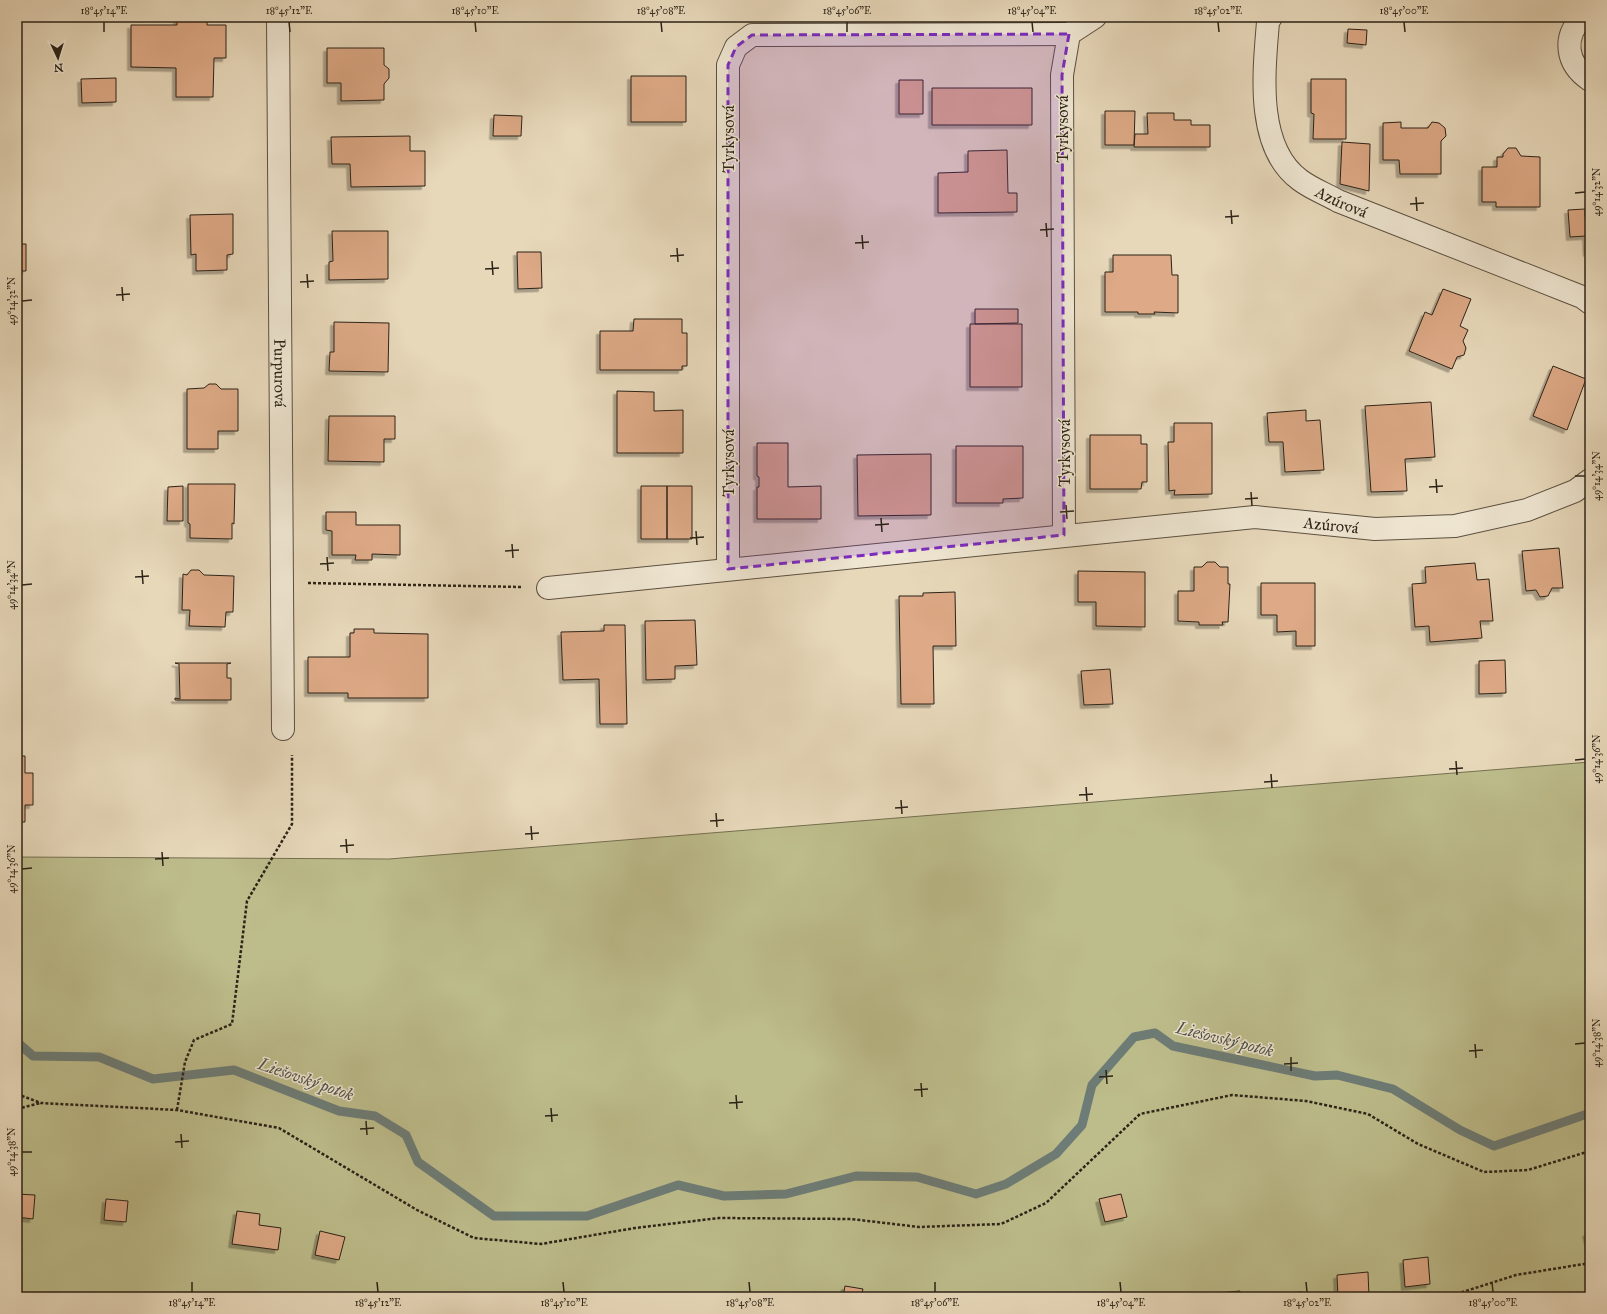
<svg xmlns="http://www.w3.org/2000/svg" width="1607" height="1314" font-family="'IM FELL Great Primer',serif">
<defs>
<filter id="shadow"><feDropShadow dx="-3.5" dy="3.5" stdDeviation="0" flood-color="#0004"/></filter>
</defs>
<rect width="100%" height="100%" fill="#e7d8ba"/>
<filter id="stains"><feTurbulence type="fractalNoise" baseFrequency=".005" numOctaves="4"/><feColorMatrix values="0 0 0 0 .2 0 0 0 0 .09 0 0 0 0 .02 0 0 0 .5 -.17"/></filter>
<radialGradient id="worn" r=".72"><stop offset=".6" stop-color="#630" stop-opacity="0"/><stop offset="1" stop-color="#630" stop-opacity=".3"/></radialGradient>
<!-- green -->
<path fill="#bdbc8b" stroke="#747051" d="M1590,762V1297H17V857L389,859Z"/>
<g fill="none" stroke-linecap="round" stroke-linejoin="round">
<!-- stream -->
<path stroke="#6d7c76" stroke-width="9" d="M17,1042L33,1056L99,1057L153,1079L234,1070L339,1111L375,1116L406,1135L418,1162L494,1216H587L678,1185L724,1196L786,1194L856,1176L917,1177L976,1194L1006,1184L1056,1154L1082,1125L1092,1085L1134,1037L1155,1033L1173,1046L1315,1076L1337,1075L1393,1089L1460,1130L1494,1146L1590,1113"/>
</g>
<!-- building -->
<path fill="#dda986" stroke="#2c2317" filter="url(#shadow)" d="M177,17H207V25H226V58H214L213,97H176V68L131,67V25H177Z
M1348,29L1367,30L1366,45L1347,43Z
M327,48H384V65L389,69V78L384,84V100L341,101V83H327Z
M631,76H686V122H631Z
M116,78V102L82,103L81,79Z
M1311,79H1346V139H1313L1314,114L1311,113Z
M899,80H923V114H899Z
M932,88H1032V125H932Z
M1105,111H1135L1134,145H1105Z
M1147,113H1174V120H1191V125H1210V147H1134L1135,134H1148Z
M494,115L522,116L521,136H493Z
M1401,122V128H1428L1432,122L1439,123L1445,128L1446,136L1441,141V174H1400L1399,160H1383V123Z
M410,136V151H425V186L351,187L350,164H332L331,137Z
M1342,142L1370,144L1369,191L1340,184Z
M1508,148H1516L1521,156L1540,157V207H1496V202H1482V167H1497V157H1503V154Z
M1007,150L1008,193H1017V212L938,213V173L968,172V151Z
M1585,209V217L1590,216V253H1587L1586,236L1570,237L1568,210Z
M233,214V254L227,255V270L196,271V254L191,255L190,215Z
M332,231H388V279L329,280V262L333,261Z
M17,244H26V271H17Z
M517,252H541L542,288L518,289Z
M1113,255H1171L1172,275H1178V313L1154,312L1155,314H1138V312H1105V272H1113Z
M1443,289L1471,299L1460,326L1468,330L1463,341L1466,348L1464,355L1457,357L1452,369L1409,351L1425,312L1432,315Z
M975,309H1018V323L975,324Z
M634,319H682V333H687V366H682V370H600V331H633Z
M334,322L389,323L388,372L329,371L330,352H334Z
M970,324H1022V387H970Z
M1553,366L1586,379L1567,430L1533,416Z
M209,384H216L221,389H238V431H218V449H187V389L204,388Z
M617,391L654,392V411L683,410V453H617Z
M1431,402L1435,457L1405,459L1407,491L1371,492L1365,406Z
M1306,410V421L1320,420L1324,470L1285,472L1283,442H1269L1267,413Z
M329,416H395V439H384V462L328,461Z
M1174,423H1212V494L1174,495L1175,490L1169,491L1168,442H1174Z
M1090,435H1141V444H1147V482H1142L1141,489H1090Z
M757,443H788V487L821,486V519H757V487H759V477L757,476Z
M956,446H1023V498L1003,499V503H956Z
M931,454V515L858,516L857,455Z
M188,484H235L234,524L232,523V539L190,538V524L188,523Z
M183,486V521H167L168,487Z
M641,486H667V539H641Z
M667,486H692V539H667Z
M326,512H356V525H400V555L372,554V560H355L356,555H332V531L326,530Z
M1559,548L1563,588H1552L1548,596L1540,597L1536,590L1526,591L1522,551Z
M1207,562H1215L1220,567H1228V584H1230L1228,622H1222L1223,625H1199V622L1178,621V591H1194V567H1202Z
M1475,563L1477,580L1489,579L1493,621H1480L1482,638L1430,642L1429,626L1415,627L1412,584L1426,583L1425,567Z
M191,570H199L204,575L234,576L233,612H226L225,627L189,626L190,610H182L183,574L187,575Z
M1078,571L1145,572V627L1096,626V602H1078Z
M1261,583H1315V646H1296V631L1277,632V615H1261Z
M955,592L956,646H933L934,704H901L899,596H923V593Z
M695,620L697,665L675,666V679L646,680L645,621Z
M604,625H625L627,724H600L599,679L563,680L561,632L604,631Z
M354,629H374V633L428,634V698H348V693H308V657H350V633H354Z
M1505,660L1506,693L1479,694V661Z
M175,663H231L227,664V678H231V700H175V698L180,699L179,664Z
M1110,669L1113,704L1084,705L1081,671Z
M17,756H25V773H33V805H25V822H17Z
M17,1194L35,1195L33,1219L17,1217Z
M1121,1194L1127,1217L1105,1222L1099,1199Z
M106,1199L128,1201L126,1222L104,1220Z
M237,1211L260,1214L259,1225L281,1228L278,1250L232,1244Z
M320,1231L345,1237L339,1260L315,1255Z
M1590,1232V1249L1586,1233Z
M1428,1257L1430,1284L1405,1287L1403,1260Z
M1368,1272L1369,1297H1338L1337,1275Z
M845,1286L863,1289L861,1297H843Z
M1240,1291V1297H1218L1217,1293Z
M1303,1292V1297H1281V1293Z
M1175,1295V1297H1157Z"/>
<g fill="none" stroke-linecap="round" stroke-linejoin="round">
<!-- street casing -->
<g stroke="#5b5040" stroke-width="24">
<g id="street">
<path id="s1" d="M278,17L283,729"/>
<path id="s2" d="M1271,17L1268,22C1264,71 1255,147 1300,180C1312,189 1326,194 1338,201L1582,297L1590,303"/>
<path d="M1583,17C1562,37 1566,64 1590,80"/>
<path d="M1064,535L1062,75L1069,34L1095,17"/>
<path d="M728,569V65L736,47L752,35L1069,34"/>
<path id="s3" d="M548,588L1255,517L1375,529L1455,526L1527,510L1575,491L1590,480"/>
</g>
</g>
<!-- path -->
<path stroke="#2c2317" stroke-width="2.5" stroke-dasharray="3 2" stroke-linecap="butt" d="M308,583L521,587
M17,1094L41,1103L177,1110L279,1128L417,1210L474,1238L541,1244L635,1228L719,1218L851,1219L919,1227L1001,1224L1046,1203L1140,1114L1232,1095L1306,1101L1368,1114L1418,1144L1484,1172L1528,1170L1590,1151
M17,1109L40,1103
M177,1110L185,1062L194,1040L232,1024L247,901L292,824V755
M1447,1297L1516,1275L1590,1263"/>
<!-- street -->
<use href="#street" stroke="#efe6d2" stroke-width="22"/>
</g>
<!-- marked area -->
<path fill="#7b2cbf" fill-opacity="0.2" stroke="#7b2cbf" stroke-width="3" stroke-dasharray="8 5" stroke-linejoin="round" d="M1069,34L1062,75L1064,535L728,569V65L736,47L752,35Z"/>
<!-- ticks -->
<path fill="none" stroke="#2c2317" stroke-width="1.5" d="M104,22V32M289,22L290,32M475,22L476,32M661,22L662,32M847,22V32M1032,22L1033,32M1218,22L1219,32M1404,22L1405,32M1575,193L1585,192M1416,197L1417,211M1410,204L1424,203M1231,210L1232,224M1225,217L1239,216M1046,223L1047,237M1040,230L1054,229M862,235L863,249M855,243L869,242M677,248L678,262M670,256L684,255M492,261L493,275M485,269L499,268M307,274L308,288M300,282L314,281M122,287L123,301M116,295L130,294M22,301L32,300M1575,476H1585M1436,479L1437,493M1429,487L1443,486M1251,492L1252,506M1245,499L1258,498M1066,505L1067,519M1060,512L1074,511M881,518L882,532M875,525L889,524M696,531L697,545M690,538L704,537M512,544L513,558M505,551L519,550M327,557L328,571M320,564L334,563M142,570L143,584M135,577L149,576M22,585L32,584M1575,760L1585,759M1456,761L1457,775M1449,769L1463,768M1271,774L1272,788M1264,782L1278,781M1086,787L1087,801M1079,795L1093,794M901,800L902,814M895,808L908,807M716,813L717,827M710,821L724,820M531,826L532,840M525,834L539,833M346,839L347,853M340,846L354,845M162,852L163,866M155,859L169,858M22,869L32,868M1475,1044L1476,1058M1575,1044L1585,1043M1469,1051L1483,1050M1291,1057V1071M1284,1064L1298,1063M1106,1070L1107,1084M1099,1077L1113,1076M921,1083L922,1097M914,1090L928,1089M736,1095L737,1109M729,1103L743,1102M551,1108L552,1122M545,1116L558,1115M366,1121L367,1135M360,1129L374,1128M181,1134L182,1148M175,1142L189,1141M22,1152H32M192,1282V1292M377,1282L378,1292M563,1282L564,1292M749,1282L750,1292M935,1282V1292M1120,1282L1121,1292M1306,1282L1307,1292M1492,1282L1493,1292"/>
<g text-anchor="middle" stroke-width="3" stroke-linejoin="round" paint-order="stroke">
<!-- street labels -->
<g font-size="16" fill="#2c2317" stroke="#efe6d2">
<text transform="translate(1062 129) rotate(-90)" y="6">Tyrkysová</text>
<text transform="translate(728 139) rotate(-90)" y="6">Tyrkysová</text>
<text dy="6" stroke="none"><textPath href="#s2" startOffset="221">Azúrová</textPath></text>
<text dy="6" stroke="none"><textPath href="#s1" startOffset="356">Purpurová</textPath></text>
<text transform="translate(1064 453) rotate(-90)" y="6">Tyrkysová</text>
<text transform="translate(728 463) rotate(-90)" y="6">Tyrkysová</text>
<text dy="6" stroke="none"><textPath href="#s3" startOffset="787">Azúrová</textPath></text>
</g>
<!-- water labels -->
<g font-size="17" font-style="italic" fill="#4c5047" stroke="#efe6d2">
<text transform="translate(1225 1039) rotate(14)" y="6">Liešovský potok</text>
<text transform="translate(306 1079) rotate(19)" y="6">Liešovský potok</text>
</g>
</g>
<!-- margin -->
<rect width="1607" height="1314" fill="none" stroke="#e7d8ba" stroke-width="44"/>
<!-- north arrow -->
<g transform="translate(58 58) rotate(176)" stroke="#efe6d2" stroke-width="3" paint-order="stroke">
<path d="M0-3L7 15L0 10L-7 15Z" fill="#2c2317"/>
<text y="-6" font-size="11" font-weight="bold" text-anchor="middle" fill="#2c2317">N</text>
</g>
<rect x="22" y="22" width="1563" height="1270" fill="none" stroke="#2c2317" stroke-width="1.5"/>
<g font-size="10" text-anchor="middle" fill="#2c2317">
<text x="104" y="14">18°45'14"E</text>
<text x="289" y="14">18°45'12"E</text>
<text x="475" y="14">18°45'10"E</text>
<text x="661" y="14">18°45'08"E</text>
<text x="847" y="14">18°45'06"E</text>
<text x="1032" y="14">18°45'04"E</text>
<text x="1218" y="14">18°45'02"E</text>
<text x="1404" y="14">18°45'00"E</text>
<text transform="translate(1596 192) rotate(-90)" y="4">49°14'32"N</text>
<text transform="translate(11 301) rotate(-90)" y="4">49°14'32"N</text>
<text transform="translate(1596 476) rotate(-90)" y="4">49°14'34"N</text>
<text transform="translate(11 585) rotate(-90)" y="4">49°14'34"N</text>
<text transform="translate(1596 759) rotate(-90)" y="4">49°14'36"N</text>
<text transform="translate(11 869) rotate(-90)" y="4">49°14'36"N</text>
<text transform="translate(1596 1043) rotate(-90)" y="4">49°14'38"N</text>
<text transform="translate(11 1152) rotate(-90)" y="4">49°14'38"N</text>
<text x="192" y="1306">18°45'14"E</text>
<text x="378" y="1306">18°45'12"E</text>
<text x="564" y="1306">18°45'10"E</text>
<text x="750" y="1306">18°45'08"E</text>
<text x="935" y="1306">18°45'06"E</text>
<text x="1121" y="1306">18°45'04"E</text>
<text x="1307" y="1306">18°45'02"E</text>
<text x="1493" y="1306">18°45'00"E</text>
</g>
<rect width="100%" height="100%" filter="url(#stains)"/>
<rect width="100%" height="100%" fill="url(#worn)"/>
</svg>
